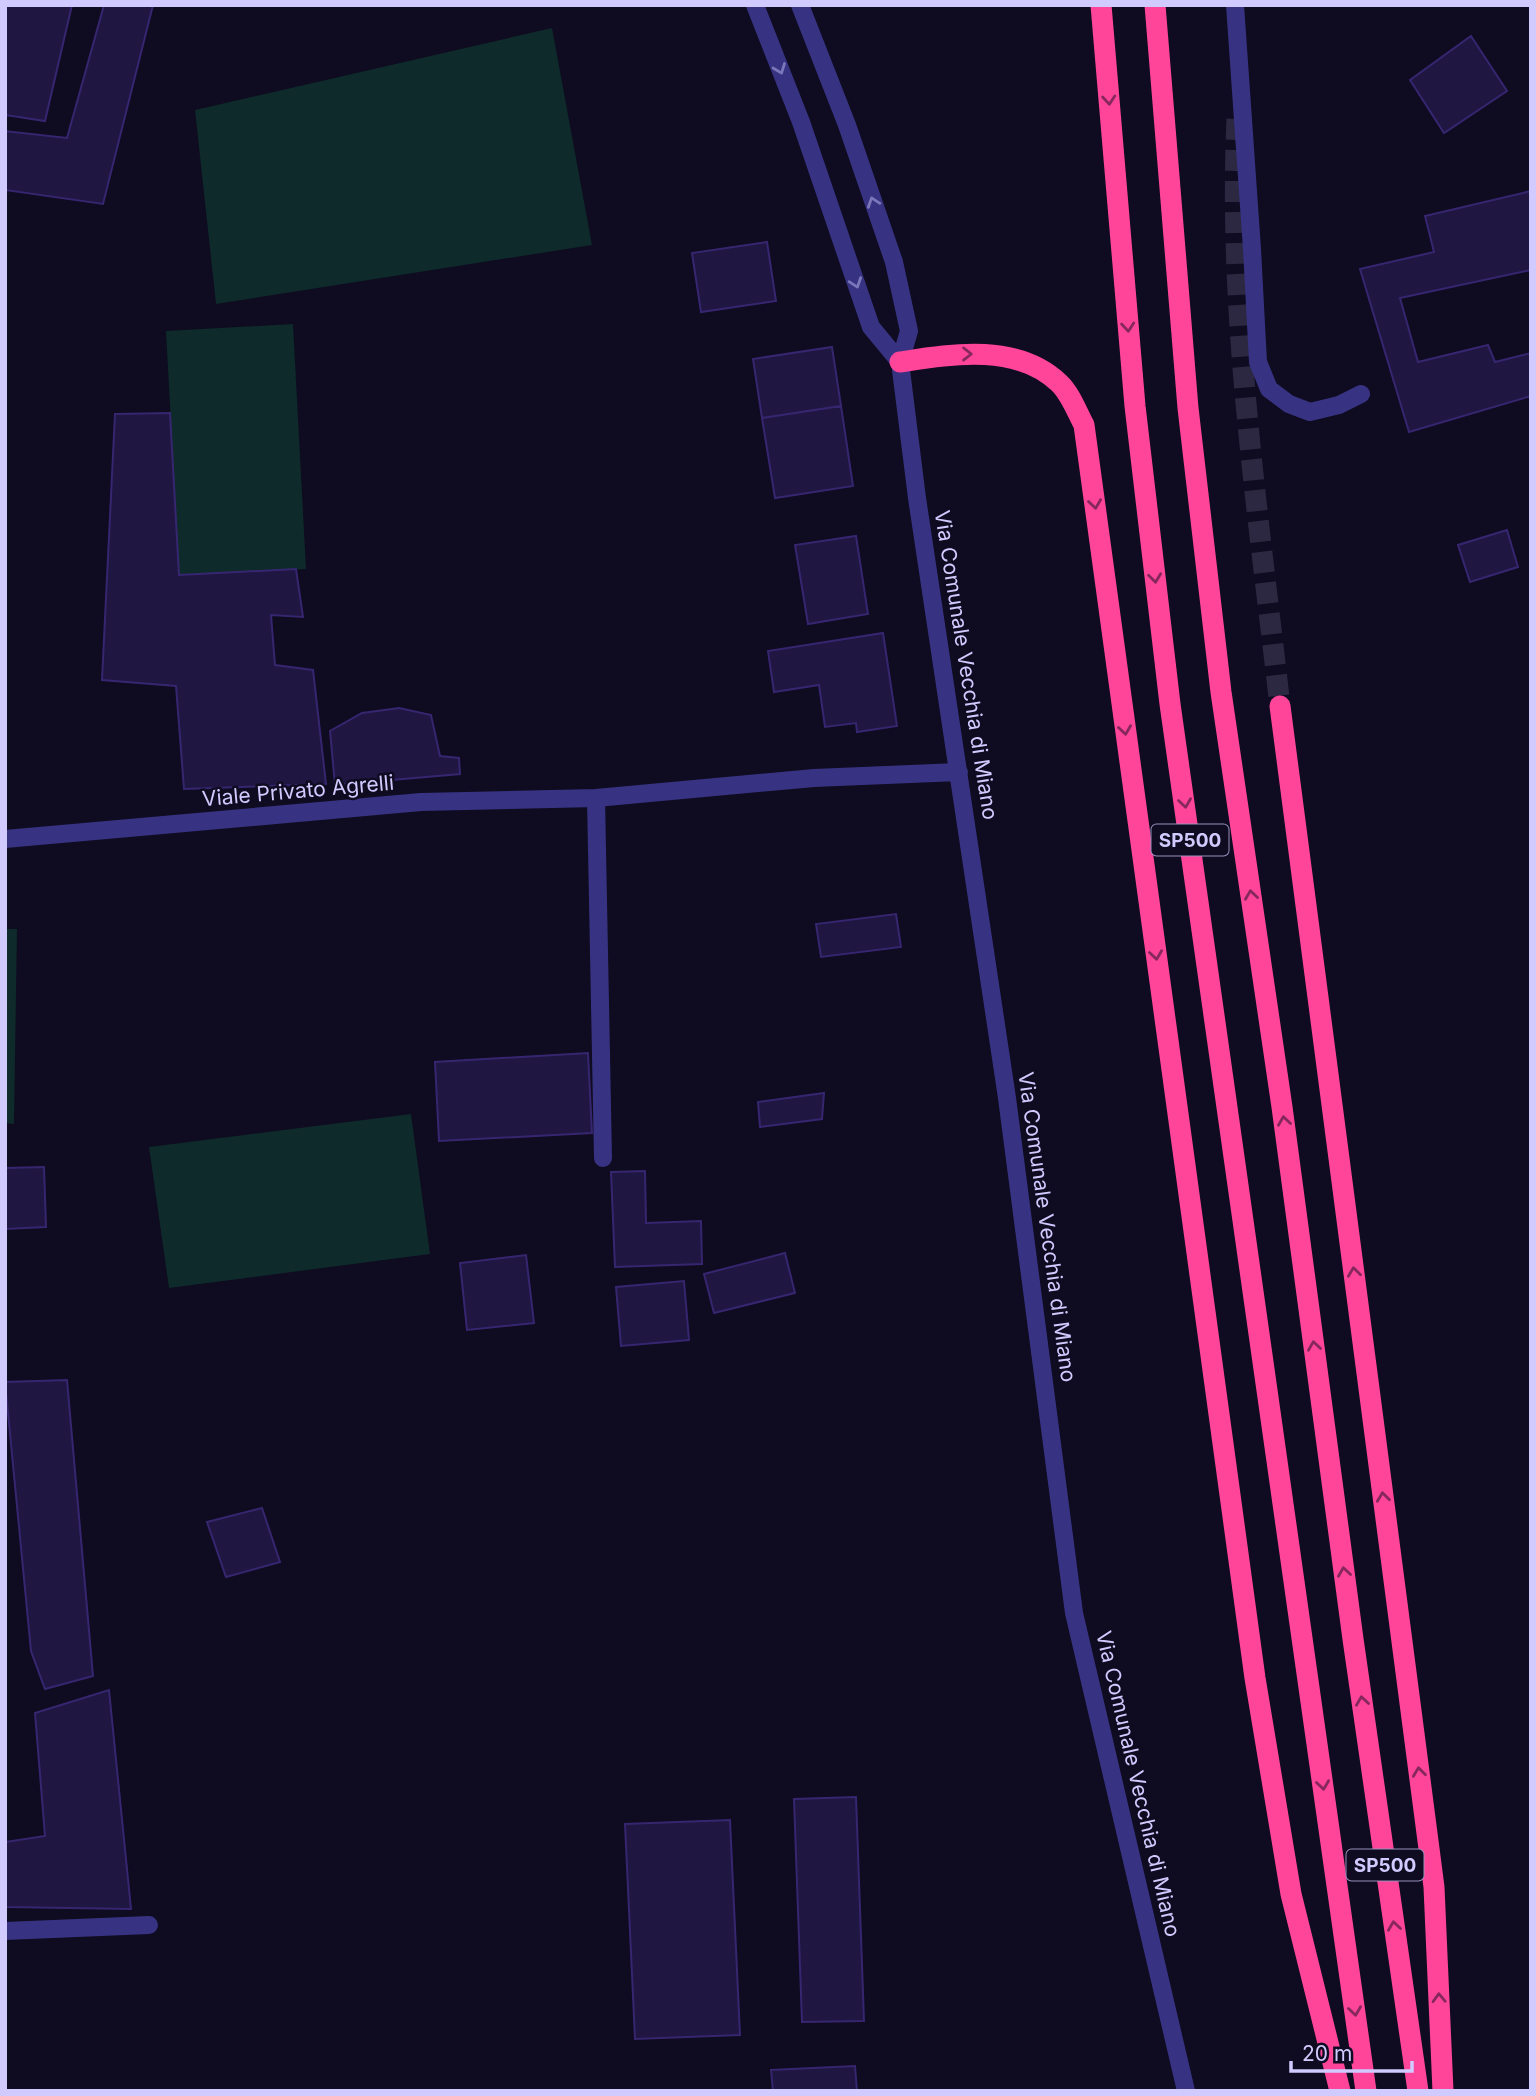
<svg xmlns="http://www.w3.org/2000/svg" width="1536" height="2096" font-family="Inter,sans-serif">
<rect width="100%" height="100%" fill="#0f0b20"/>
<!-- green -->
<path fill="#0e2a2a" d="M552,28L592,245L216,304L195,110Z
M293,324L306,569L179,575L166,331Z
M5,929H17L14,1124L5,1123Z
M411,1114L430,1254L169,1288L149,1147Z"/>
<!-- building -->
<path fill="#201642" stroke="#362670" stroke-width="2" d="M5,5H72L45,121L5,115Z
M104,5H153L103,204L5,190V131L67,138Z
M1471,36L1507,91L1444,133L1410,80Z
M1531,191V270L1400,298L1418,362L1488,345L1495,362L1531,353V396L1409,432L1360,269L1434,252L1425,216Z
M767,242L776,301L701,312L692,253Z
M832,347L841,406L762,418L753,359Z
M841,406L853,486L775,498L762,418Z
M170,413L179,575L296,569L303,617L271,615L275,665L313,670L326,784L184,789L176,686L102,680L115,414Z
M1507,530L1518,567L1470,582L1458,545Z
M856,536L868,614L808,624L795,545Z
M883,633L897,726L857,732L856,723L825,727L819,685L774,692L768,651Z
M399,708L431,715L440,756L459,758L460,774L335,785L330,731L362,713Z
M896,914L901,947L821,957L816,924Z
M588,1053L592,1133L439,1141L435,1062Z
M824,1093L822,1119L760,1127L758,1102Z
M44,1167L46,1227L5,1229V1168Z
M645,1171L646,1223L701,1221L702,1264L615,1267L611,1172Z
M785,1253L795,1293L714,1313L704,1274Z
M526,1255L534,1323L467,1330L460,1263Z
M684,1281L689,1340L621,1346L616,1287Z
M67,1380L93,1676L45,1689L31,1651L5,1382Z
M262,1508L280,1562L226,1577L207,1522Z
M109,1690L131,1909L5,1907V1842L45,1836L35,1713Z
M856,1797L864,2021L802,2022L794,1799Z
M730,1820L740,2035L635,2039L625,1824Z
M855,2066L857,2091H773L771,2070Z"/>
<g fill="none" stroke-linecap="round" stroke-linejoin="round">
<!-- highway-tunnel -->
<path stroke="#2c2841" stroke-width="21" stroke-dasharray="21 10" stroke-linecap="butt" d="M1237,119C1228,315 1258,511 1280,706"/>
<!-- minor -->
<path stroke="#373382" stroke-width="18" d="M755,5L801,122L871,327L900,362
M800,5L847,125L894,262L909,331L900,362L917,498L1007,1098L1074,1613L1186,2091
M1235,5L1252,249L1258,362L1269,389L1289,404L1310,412L1339,405L1361,394
M596,798L603,1158
M5,839L421,802L596,798L814,778L959,772
M5,1931L149,1925"/>
<!-- highway -->
<path stroke="#ff459a" stroke-width="21" d="M1101,5L1135,406L1170,704L1366,2091
M1155,5L1188,408L1221,692L1282,1107L1353,1639L1418,2091
M900,362C952,354 1017,343 1059,383C1070,393 1077,412 1084,425L1255,1678L1291,1894L1340,2091
M1280,706L1434,1887L1443,2091"/>
</g>
<!-- one-way arrows -->
<defs><path id="oneway-chevron" d="M-2-3.5L2.5 0L-2 3.5" fill="none" stroke-width="1.6" stroke-linecap="round" stroke-linejoin="round" transform="scale(1.75)"/></defs>
<g stroke="#7c77ba">
<use href="#oneway-chevron" transform="translate(780 69) rotate(69)"/>
<use href="#oneway-chevron" transform="translate(873 202) rotate(-109)"/>
<use href="#oneway-chevron" transform="translate(856 283) rotate(71)"/>
</g>
<g stroke="#87285d">
<use href="#oneway-chevron" transform="translate(1109 100) rotate(85)"/>
<use href="#oneway-chevron" transform="translate(1128 327) rotate(85)"/>
<use href="#oneway-chevron" transform="translate(967 354)"/>
<use href="#oneway-chevron" transform="translate(1095 504) rotate(82)"/>
<use href="#oneway-chevron" transform="translate(1155 578) rotate(83)"/>
<use href="#oneway-chevron" transform="translate(1125 730) rotate(82)"/>
<use href="#oneway-chevron" transform="translate(1185 803) rotate(82)"/>
<use href="#oneway-chevron" transform="translate(1251 895) rotate(-98)"/>
<use href="#oneway-chevron" transform="translate(1156 955) rotate(82)"/>
<use href="#oneway-chevron" transform="translate(1284 1121) rotate(-98)"/>
<use href="#oneway-chevron" transform="translate(1354 1272) rotate(-97)"/>
<use href="#oneway-chevron" transform="translate(1314 1346) rotate(-98)"/>
<use href="#oneway-chevron" transform="translate(1383 1497) rotate(-97)"/>
<use href="#oneway-chevron" transform="translate(1344 1572) rotate(-98)"/>
<use href="#oneway-chevron" transform="translate(1362 1701) rotate(-98)"/>
<use href="#oneway-chevron" transform="translate(1419 1772) rotate(-97)"/>
<use href="#oneway-chevron" transform="translate(1323 1785) rotate(82)"/>
<use href="#oneway-chevron" transform="translate(1394 1926) rotate(-98)"/>
<use href="#oneway-chevron" transform="translate(1439 1998) rotate(-92)"/>
<use href="#oneway-chevron" transform="translate(1355 2011) rotate(82)"/>
</g>
<g text-anchor="middle" stroke-width="5" stroke-linejoin="round" paint-order="stroke">
<!-- shield labels -->
<g fill="#0f0b20" stroke="#9791bc" stroke-width="2">
<rect x="1151.5" y="824.5" width="77" height="31" rx="5"/>
<rect x="1346.5" y="1849.5" width="77" height="31" rx="5"/>
</g>
<g font-size="19" font-weight="bold" fill="#d1caff">
<text x="1190" y="847">SP500</text>
<text x="1385" y="1872">SP500</text>
</g>
<!-- street labels -->
<g font-size="21" fill="#d1caff" stroke="#0f0b20">
<text transform="translate(966 665) rotate(81)" y="7">Via Comunale Vecchia di Miano</text>
<text transform="translate(298 791) rotate(-5)" y="7">Viale Privato Agrelli</text>
<text transform="translate(1047 1227) rotate(82)" y="7">Via Comunale Vecchia di Miano</text>
<text transform="translate(1138 1784) rotate(77)" y="7">Via Comunale Vecchia di Miano</text>
</g>
</g>
<!-- border -->
<rect width="1536" height="2096" fill="none" stroke="#d1caff" stroke-width="14"/>
<!-- scale -->
<path d="M1291 2061v10h121v-10" fill="none" stroke="#d1caff" stroke-width="3.5"/>
<text x="1302" y="2061" font-size="21" fill="#d1caff" stroke="#0f0b20" stroke-width="5" paint-order="stroke">20 m</text>
</svg>
